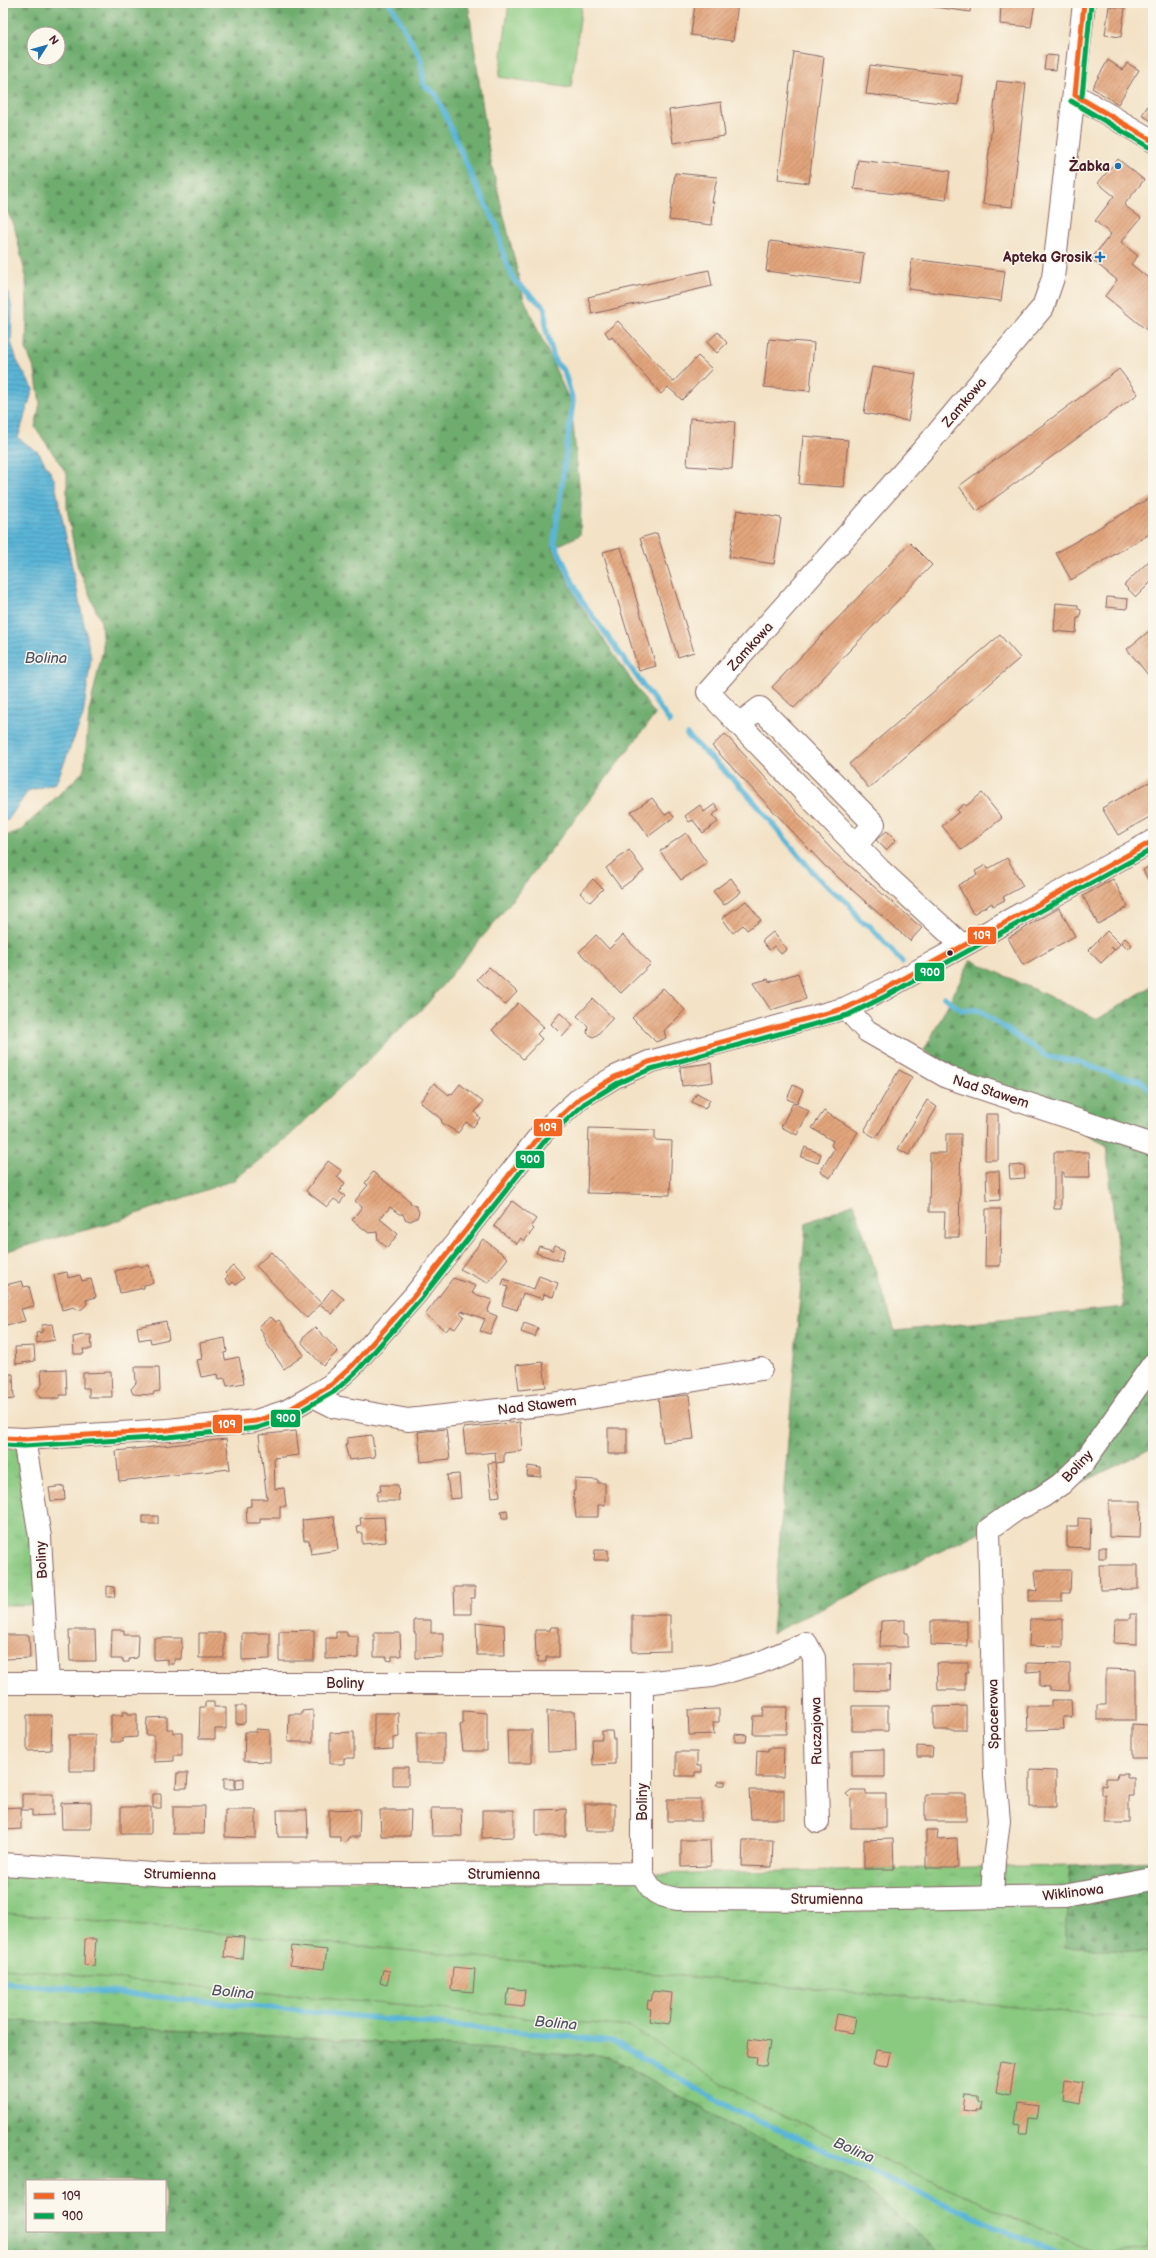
<svg xmlns="http://www.w3.org/2000/svg" width="1156" height="2258" font-family="'Balsamiq Sans',sans-serif">
<defs>
<pattern id="grass-tufts" width="24" height="20" patternUnits="userSpaceOnUse"><rect width="24" height="20" fill="#89c980"/><path d="M3 7l-1-3M5 7V3M7 7l1-3M15 17l-1-3M17 17v-4M19 17l1-3" fill="none" stroke="#78ac6f"/></pattern>
<pattern id="forest-firs" width="22" height="20" patternUnits="userSpaceOnUse"><rect width="22" height="20" fill="#6ead6e"/><path d="M5 1l3.5 6h-7zM16 11l3.5 6h-7z" fill="#5c8c5b"/></pattern>
<pattern id="water-rules" width="6" height="5" patternUnits="userSpaceOnUse"><rect width="6" height="5" fill="#5ab5d7"/><path d="M0 2.5h6" fill="none" stroke="#4c93af"/></pattern>
<pattern id="building-hatch" width="6" height="6" patternUnits="userSpaceOnUse"><rect width="6" height="6" fill="#e2a57c"/><path d="M-1 1l2-2M0 6l6-6M5 7l2-2" fill="none" stroke="#b98666"/></pattern>
</defs>
<rect width="100%" height="100%" fill="#fbf7ec"/>
<filter id="ink" filterUnits="userSpaceOnUse"><feTurbulence type="fractalNoise" baseFrequency=".025" numOctaves="2"/><feDisplacementMap in="SourceGraphic" scale="8" xChannelSelector="R" yChannelSelector="G"/><feConvolveMatrix kernelMatrix="1 2 1 2 8 2 1 2 1" color-interpolation-filters="sRGB"/></filter>
<filter id="wash" filterUnits="userSpaceOnUse"><feTurbulence type="fractalNoise" baseFrequency=".012" numOctaves="4" result="noise"/><feDisplacementMap in="SourceGraphic" scale="16" xChannelSelector="R" yChannelSelector="G"/><feGaussianBlur stdDeviation="0.9" result="paint"/><feColorMatrix in="noise" values="0 0 0 0 0 0 0 0 0 0 0 0 0 0 0 0 0 1.4 0 .05"/><feComposite in="paint" operator="in"/></filter>
<g filter="url(#wash)">
<rect width="100%" height="100%" fill="#f3e2c6"/>
<!-- grass -->
<path fill="url(#grass-tufts)" stroke="#6a7456" d="M3,1448L35,1449L36,1605H3Z
M3,1862L230,1883L1071,1865L1065,1947L1153,1953V2020L3,1913Z
M3,1968L631,2027L752,2101L1097,2254L1153,2214V2255H942L862,2185L733,2126L609,2056L3,2020Z"/>
<!-- forest -->
<path fill="url(#forest-firs)" stroke="#5c664c" fill-rule="evenodd" d="M3,3H468L490,158L524,299L571,404L581,504L580,535L553,548L577,600L655,715L499,917L426,1005L287,1138L234,1180L105,1225L3,1252V837L21,830L84,771L89,712L103,649L101,622L77,565L67,508V474L35,427L40,403L35,371L26,349L27,319L26,277L14,225L3,204ZM34,34H58V58H34Z
M971,960L1098,1019L1153,985V1448L772,1633L806,1223L854,1203L895,1331L1124,1307L1106,1145L924,1051Z
M1153,1861V1953L1065,1947L1071,1865Z
M3,2020L609,2056L733,2126L862,2185L942,2255H3ZM27,2181H165V2231H27Z"/>
<!-- green -->
<path fill="#89c980" stroke="#6a7456" d="M509,3H582L571,88L499,77Z
M3,1913L1153,2020V2214L1150,2215L1148,2247L1097,2254L752,2101L630,2027L3,1968Z"/>
<!-- water -->
<path fill="url(#water-rules)" stroke="#526a81" d="M3,272L12,309L11,342L17,361L33,389L18,438L39,453L54,479L91,658L83,716L56,783L28,791L8,820L3,821Z"/>
<g fill="none" stroke-linecap="round" stroke-linejoin="round">
<!-- stream -->
<path stroke="#5ab5d7" stroke-width="5.5" d="M390,3L421,59L424,86L435,93L444,112L475,184L497,226L504,257L514,280L545,308L546,329L555,362L564,371L573,401L554,542L581,600L670,722
M687,735L745,791L817,877L849,904L860,921L870,926L902,962
M944,997L962,1010H978L1048,1057L1080,1062L1111,1074L1141,1081L1153,1092
M3,1982L613,2041L734,2110L1059,2255"/>
</g>
<g id="blocks">
<!-- building -->
<path fill="url(#building-hatch)" d="M695,3H738L733,41L691,35Z
M907,3H971L970,12Z
M1001,3H1035L1031,27L1000,24Z
M1109,6L1125,8L1121,37L1105,35Z
M794,52L824,57L809,183L778,179Z
M1046,55L1058,56L1056,70L1044,69Z
M1108,60L1123,70L1127,63L1139,70L1118,104L1092,88Z
M870,65L962,76L958,105L866,94Z
M997,81L1026,84L1012,207L983,204Z
M1153,98V122L1142,115Z
M721,102L725,136L673,143L669,110Z
M1118,159L1144,180L1124,205L1141,218L1121,242L1138,256L1131,264L1153,282V328L1149,332L1105,296L1117,280L1091,259L1111,234L1095,221L1114,196L1098,183Z
M858,160L950,171L946,200L854,189Z
M675,173L717,177L712,202H714L712,225L669,220Z
M770,241L864,253L860,283L766,271Z
M912,259L1005,271L1001,301L908,289Z
M709,270L712,286L592,314L588,297Z
M618,321L673,382L698,356L712,369L682,400L668,387L661,394L612,337L610,339L605,332Z
M718,332L727,343L717,353L707,342Z
M769,339L814,343L810,391L764,387Z
M872,367L916,374L908,421L864,413Z
M1119,369L1138,394L977,511L959,486Z
M690,418L735,422L732,469L687,466Z
M803,436L848,440L844,487L799,484Z
M1153,496V532L1071,580L1056,553Z
M737,510L781,518L774,564L729,557Z
M657,533L694,652L678,657L640,538Z
M910,543L932,565L794,708L772,687Z
M621,547L656,666L639,671L603,552Z
M1153,557V580L1136,597L1124,585Z
M1107,597L1128,599L1127,609L1106,607Z
M1056,603L1078,605V609L1081,610L1080,618H1077L1076,633L1054,631Z
M1153,628V681L1127,649Z
M1000,635L1020,658L869,788L849,764Z
M725,734L835,853L922,928L910,941L824,865L712,746Z
M1149,782L1153,789V815L1118,835L1102,808Z
M982,793L1002,818L962,850L942,826L959,812L957,810L964,804L966,806Z
M652,798L665,815L670,812L674,817L649,836L631,812Z
M715,804L719,810L712,815L718,822L703,833L693,820L689,822L685,816L700,805L704,812Z
M887,831L896,840L886,850L876,840Z
M686,833L707,863L681,880L660,851Z
M629,850L644,871L621,888L606,868Z
M1007,858L1023,886L1003,897L1005,900L993,906L992,903L973,914L958,885L977,875L975,871L986,865L988,869Z
M1153,864V889L1143,870Z
M731,878L741,892L724,905L713,891Z
M593,879L603,889L590,902L580,893Z
M1113,879L1128,907L1098,924L1083,896Z
M746,901L761,920L747,930L743,925L733,933L722,918Z
M1059,908L1075,936L1023,965L1008,938Z
M1107,931L1120,944L1115,950L1111,947L1114,950L1101,963L1088,950Z
M773,932L787,949L781,954L774,946L769,950L762,941Z
M596,935L609,949L623,935L651,964L621,993L579,952Z
M1125,938L1132,945L1128,949L1121,942Z
M489,967L517,992L505,1005L477,979Z
M798,973L806,999L771,1010L753,983L768,979L769,982Z
M663,988L685,1010L664,1031L666,1038L656,1042L632,1018Z
M593,999L613,1018L597,1035L593,1037L587,1033L588,1026L577,1016Z
M518,1003L544,1027L537,1034L542,1039L523,1059L492,1030Z
M560,1013L573,1025L563,1036L551,1024Z
M711,1063L713,1082L682,1086L680,1067Z
M899,1070L912,1077L876,1138L864,1131Z
M434,1083L449,1095L450,1093L452,1094L460,1084L483,1102L475,1112L480,1118L473,1127L466,1122L458,1133L442,1123L441,1119L420,1102Z
M793,1085L803,1090L797,1103L787,1099Z
M697,1093L710,1100L705,1109L692,1102Z
M927,1100L937,1107L909,1155L898,1149Z
M793,1103L809,1111L797,1135L781,1127Z
M824,1111L858,1132L830,1178L820,1172L834,1149L831,1145L833,1141L812,1128Z
M986,1114H998V1160H985Z
M589,1128L655,1130V1140L672,1141L670,1195L587,1193Z
M946,1134H961L959,1237H944L945,1212H929L930,1153H946Z
M805,1147L821,1154L818,1163L801,1157Z
M1054,1152H1089L1090,1177H1064V1172H1061V1209H1054Z
M328,1161L342,1171L337,1177L345,1183L339,1192L345,1196L340,1203L334,1199L327,1207L306,1191Z
M1024,1165L1025,1178L1010,1179L1009,1166Z
M986,1171H999L1000,1200L987,1201Z
M373,1172L410,1201L411,1204L416,1206L419,1212L417,1218L410,1221L405,1219L403,1214H399L390,1207L380,1219L398,1234L387,1248L378,1240L377,1232L369,1233L352,1220L362,1207L355,1201L368,1185L365,1183Z
M512,1201L536,1219L531,1226L534,1229L524,1241L521,1238L517,1244L494,1226Z
M986,1209H1001L1000,1266H985Z
M483,1239L508,1258L488,1283L460,1269Z
M555,1245L565,1249L561,1261L536,1253L539,1246L553,1250Z
M271,1252L321,1303L332,1289L344,1299L332,1314L320,1304L307,1318L256,1266Z
M139,1265L140,1267L149,1265L153,1283L144,1285V1288L120,1293L115,1271Z
M233,1266L244,1278L236,1285L233,1282L230,1285L225,1279L228,1276L225,1273Z
M67,1272L68,1278L80,1275L82,1281L91,1279L96,1297L86,1300L87,1304L82,1309L78,1310L74,1307L62,1310L54,1275Z
M539,1276L558,1283L553,1297L544,1294L543,1299L523,1293L517,1310L502,1305L508,1287L502,1285L504,1279L534,1289Z
M453,1278L476,1286L472,1293L492,1300L487,1312L497,1316L490,1334L480,1331L485,1319L462,1311L460,1313L464,1316L455,1329L450,1326L446,1331L425,1315Z
M22,1281L24,1287L29,1286L34,1306L21,1309L25,1321L6,1325L3,1311V1299L8,1296L5,1285Z
M271,1317L276,1322L279,1320L304,1355L284,1369L265,1341L266,1340L259,1326Z
M166,1321L169,1339L151,1343L150,1338L139,1340L137,1327Z
M524,1323L538,1328L535,1337L521,1332Z
M52,1324L55,1340L37,1343L36,1333L42,1332V1325Z
M315,1327L338,1351L323,1366L302,1343L303,1337Z
M83,1335H91L92,1349H83L84,1354H74L73,1337Z
M225,1338L227,1352L224,1353L225,1360L239,1357L244,1383L227,1386L225,1378L219,1379L218,1374L201,1377L197,1360L202,1359L200,1343Z
M34,1346L35,1361L16,1364L15,1347Z
M543,1362L546,1387L519,1390L516,1365Z
M135,1367H159L160,1391L154,1392L153,1395L133,1394L131,1389L136,1383Z
M66,1369L67,1395H60V1398H40L37,1391L42,1384L41,1370Z
M111,1372L112,1397H89V1388H83V1373Z
M3,1374H13L14,1399L3,1400Z
M689,1395L694,1439L663,1442L658,1398Z
M520,1422L522,1451L504,1453V1462L496,1463L500,1496L492,1497L488,1463L496,1462L495,1452L466,1455L463,1428Z
M608,1428H627V1454H608Z
M446,1429L450,1459L421,1462L418,1432Z
M296,1431L299,1455L274,1458L275,1489L284,1488L286,1506H280V1518H260V1523H247L246,1507L251,1506V1499H267L259,1435Z
M372,1435L375,1457L349,1460L345,1445L347,1444V1438Z
M226,1439L230,1469L119,1481L116,1451Z
M528,1466L541,1468V1477L527,1476Z
M459,1474L461,1498L450,1499L447,1475Z
M575,1479L598,1480V1483H605V1505H598V1517H576L573,1491H575Z
M380,1485H398L399,1501H377V1492L381,1491Z
M64,1486L65,1500L51,1501L49,1488Z
M1109,1501H1141L1140,1538L1109,1537Z
M507,1510L508,1518H502L501,1511Z
M143,1516H158V1524H143Z
M334,1517L338,1550L311,1554L309,1540H304L302,1520Z
M384,1517L386,1542L362,1544V1533H358L357,1526L361,1525L360,1518Z
M1078,1518L1091,1519L1090,1548L1067,1547V1526H1078Z
M1099,1547H1106V1558H1099Z
M595,1550H608V1560H594Z
M1099,1565H1138V1589L1100,1590Z
M1035,1570H1071L1070,1593H1062V1601H1029V1590L1037,1591Z
M107,1586L114,1587L115,1597H107Z
M454,1587H475V1598H471V1614H455Z
M1130,1614H1137V1644L1114,1643L1115,1619H1130Z
M632,1615H670V1651L632,1652Z
M1030,1619H1063V1647L1029,1646Z
M414,1620H431V1633H443V1657L416,1658V1633H414Z
M905,1620V1633H908V1647H880L881,1621Z
M931,1621H967V1646L931,1645Z
M476,1622L504,1625L505,1655H477Z
M551,1627H559V1657H546V1662H538V1657L536,1658L535,1630H550Z
M69,1630H95L96,1661H70Z
M112,1630H124V1635H138L137,1658L129,1659V1662H123V1659H111Z
M314,1630V1661H279V1631Z
M336,1632H347V1636H358V1658L326,1659V1638H336Z
M199,1633H224V1658H199Z
M242,1633H270V1659L242,1660Z
M374,1633H400L401,1656H392V1661L387,1660V1657H374Z
M4,1635H29L30,1658L4,1659Z
M154,1638H182L181,1659H174V1664H167V1659L154,1660Z
M937,1663H968V1672H965V1690H938Z
M1027,1663L1070,1664V1691L1050,1690V1687L1040,1686V1671L1027,1672Z
M854,1664H890L889,1691L854,1690Z
M1106,1669L1136,1670V1720H1097V1705H1106Z
M1051,1700H1071L1072,1717H1063L1064,1729L1028,1730L1027,1706H1051Z
M205,1702H214V1707H226V1729H215V1739H199L200,1707H205Z
M236,1706H245V1723L236,1724Z
M852,1706H888V1731H852Z
M966,1706V1730H934V1707Z
M764,1707H787L786,1734H753L754,1716H763Z
M719,1709V1722H713L714,1734L689,1735L688,1710Z
M313,1710V1742H288L289,1714H302V1711Z
M463,1711L487,1713V1751H463L460,1725L463,1724Z
M547,1711H575L576,1751L548,1752Z
M123,1712H128V1714H137V1737L123,1738V1742H111V1715H123Z
M374,1713H398L399,1737L393,1738V1749L374,1750Z
M27,1715H52L51,1750L27,1751Z
M167,1717V1729H173V1733H182V1755H174V1761L154,1762V1735H146L147,1718Z
M1132,1724L1149,1725V1758H1132Z
M256,1729L270,1730V1762L244,1761L245,1732H256Z
M507,1730H532V1763H508Z
M602,1731H612L613,1739H615V1764L593,1765L592,1739H602Z
M354,1732V1758H344V1764H330V1733Z
M417,1733H444V1763H417Z
M735,1734L747,1735L746,1742H735Z
M69,1735H95V1771H69Z
M917,1746L933,1747L932,1757H917Z
M768,1748H784L783,1777H756L757,1750L768,1751Z
M885,1749V1777H852V1750Z
M676,1752H697V1766H702V1772H695V1776H676Z
M393,1767H408V1785H393Z
M1030,1770L1056,1771V1807H1030Z
M177,1773H188L187,1788H176Z
M1118,1774H1127V1778H1134V1796H1129V1823H1105V1795H1101V1785L1106,1786V1778H1117Z
M224,1778H235V1789H224Z
M244,1778V1788L236,1789V1779Z
M719,1781H725V1785H716Z
M749,1790H784V1819H751Z
M851,1790H866V1794H886V1828H851V1799L846,1794Z
M22,1794H53V1815L32,1816V1810H22Z
M153,1794H161V1808H153Z
M925,1794H966V1821H925Z
M667,1799H701V1821H667Z
M91,1802V1829H62L61,1803Z
M585,1804H615V1831H586Z
M173,1806H205L204,1834H173Z
M21,1807V1829L3,1830V1808Z
M121,1807H151V1834H121Z
M431,1808H461L462,1836H432Z
M360,1809L359,1837H349L346,1842L340,1841V1837H329V1810Z
M566,1809V1836H536V1810Z
M225,1810H256V1838L225,1837Z
M277,1810H307L308,1837H278Z
M380,1810H411L410,1836H381Z
M482,1810H514V1837L482,1838Z
M926,1830H938L937,1839L957,1838L958,1868H926Z
M893,1839L894,1869H864V1840Z
M681,1840H710L711,1866L681,1867Z
M743,1840H773L772,1867L742,1866Z
M226,1936L244,1937L242,1959L224,1957Z
M85,1939H96L94,1966L84,1965Z
M292,1946L327,1950L324,1969L290,1965Z
M453,1967L475,1969L473,1992L451,1990Z
M383,1970L390,1971L387,1985L380,1983Z
M509,1988L525,1990L523,2007L506,2005Z
M653,1991L672,1993L669,2024L649,2021L651,2009L647,2008L648,2000L651,2001Z
M837,2014L856,2018L853,2033L834,2030Z
M749,2039L770,2042L766,2066L756,2064L757,2057L747,2056Z
M876,2050L891,2052L888,2067L873,2065Z
M1001,2062L1015,2064L1010,2095L996,2092Z
M1064,2080L1083,2083L1080,2103L1062,2100Z
M965,2094L978,2095V2101L982,2102L980,2111H976V2113L963,2111Z
M1018,2103L1039,2106L1037,2119L1029,2118L1027,2134H1020L1021,2125L1015,2124Z"/>
</g>
</g>
<g filter="url(#ink)">
<use href="#blocks" fill-opacity="0" stroke="#856361" stroke-width="1"/>
<g fill="none" stroke-linecap="round" stroke-linejoin="round">
<!-- minor casing -->
<g stroke="#856361" stroke-width="24">
<path id="minor" d="M1075,95L1153,141
M739,724L760,708L874,824L856,845
M962,945L879,869L708,692L929,443L1043,307L1053,278L1084,3
M846,1008L867,1031L947,1077L1153,1145
M313,1396L335,1407L408,1420L559,1403L761,1369
M3,1438L24,1439L168,1430L256,1421L287,1411L313,1396L331,1385L352,1366L415,1295L542,1133L580,1098L615,1077L649,1062L846,1008L883,990L1153,841
M24,1439L40,1537L48,1683
M3,1683H642L712,1676L759,1663L806,1643L814,1658L818,1822
M3,1864L168,1875L642,1873C652,1893 656,1895 677,1899L836,1900L1064,1896L1153,1879
M642,1873V1683
M992,1898L994,1860L999,1821L995,1775L989,1529L1016,1510L1042,1497L1061,1484L1084,1462L1153,1364"/>
</g>
<!-- minor -->
<use href="#minor" stroke="#fff" stroke-width="22"/>
<!-- bus-1 casing -->
<g stroke="#fbf7ec" stroke-width="8">
<path id="bus-1" d="M1075,95L1084,3
M1075,95L1153,141
M3,1438L24,1439L168,1430L256,1421L287,1411L331,1385L352,1366L415,1295L542,1133L580,1098L615,1077L649,1062L846,1008L883,990L1153,841"/>
</g>
<!-- bus-2 casing -->
<g stroke="#fbf7ec" stroke-width="8">
<path id="bus-2" d="M1082,96L1091,4
M1071,101L1149,147
M3,1445L24,1446L168,1437L257,1428L290,1417L335,1391L357,1371L421,1299L547,1138L584,1104L618,1083L651,1069L848,1015L886,996L1153,849"/>
</g>
<!-- bus-1 -->
<use href="#bus-1" stroke="#f26522" stroke-width="5"/>
<!-- bus-2 -->
<use href="#bus-2" stroke="#00a651" stroke-width="5"/>
</g>
</g>
<!-- markers -->
<g fill="#1f6fb2" stroke="#fbf7ec" stroke-width="1.5">
<circle cx="1118" cy="166" r="4"/>
<path d="M1098 251h4v4h4v4h-4v4h-4v-4h-4v-4h4z"/>
</g>
<circle fill="#4a1f2b" stroke="#fbf7ec" stroke-width="1.5" cx="950" cy="953" r="3.5"/>
<g text-anchor="middle" stroke-width="3" stroke-linejoin="round" paint-order="stroke">
<!-- poi labels -->
<g font-size="14" font-weight="bold" fill="#4a1f2b" stroke="#fbf7ec" text-anchor="end">
<text x="1110" y="171">Żabka</text>
<text x="1092" y="262">Apteka Grosik</text>
</g>
<!-- street labels -->
<g font-size="14" fill="#4a1f2b" stroke="#fbf7ec">
<text transform="translate(964 402) rotate(-50)" y="5">Zamkowa</text>
<text transform="translate(750 646) rotate(-48)" y="5">Zamkowa</text>
<text transform="translate(991 1091) rotate(18)" y="5">Nad Stawem</text>
<text transform="translate(537 1405) rotate(-7)" y="5">Nad Stawem</text>
<text transform="translate(1077 1466) rotate(-47)" y="5">Boliny</text>
<text transform="translate(41 1560) rotate(-93)" y="5">Boliny</text>
<text x="345" y="1688">Boliny</text>
<text transform="translate(993 1714) rotate(-91)" y="5">Spacerowa</text>
<text transform="translate(816 1731) rotate(-91)" y="5">Ruczajowa</text>
<text transform="translate(642 1802) rotate(-90)" y="5">Boliny</text>
<text transform="translate(180 1874) rotate(1)" y="5">Strumienna</text>
<text x="504" y="1879">Strumienna</text>
<text transform="translate(1073 1892) rotate(-7)" y="5">Wiklinowa</text>
<text x="827" y="1904">Strumienna</text>
</g>
<!-- water labels -->
<g font-size="15" font-style="italic" fill="#505467" stroke="#fbf7ec">
<text x="46" y="663">Bolina</text>
<text transform="translate(233 1992) rotate(5)" y="5">Bolina</text>
<text transform="translate(556 2023) rotate(5)" y="5">Bolina</text>
<text transform="translate(854 2150) rotate(24)" y="5">Bolina</text>
</g>
</g>
<g stroke="#fbf7ec" stroke-width="1.5">
<rect x="967" y="926" width="30" height="19" rx="4" fill="#f26522"/>
<rect x="914" y="962" width="31" height="20" rx="4" fill="#00a651"/>
<rect x="533" y="1118" width="30" height="19" rx="4" fill="#f26522"/>
<rect x="515" y="1150" width="30" height="19" rx="4" fill="#00a651"/>
<rect x="270" y="1409" width="31" height="19" rx="4" fill="#00a651"/>
<rect x="212" y="1414" width="31" height="20" rx="4" fill="#f26522"/>
</g>
<g font-size="11" text-anchor="middle" font-weight="bold" fill="#fff">
<text x="982" y="939">109</text>
<text x="930" y="976">900</text>
<text x="548" y="1131">109</text>
<text x="530" y="1163">900</text>
<text x="286" y="1422">900</text>
<text x="227" y="1428">109</text>
</g>
<!-- margin -->
<rect width="1156" height="2258" fill="none" stroke="#fbf7ec" stroke-width="16"/>
<!-- legend -->
<rect x="26" y="2180" width="140" height="52" fill="#fbf7ec" stroke="#b4a19f"/>
<rect x="34" y="2193" width="20" height="6" fill="#f26522" stroke="#b4a19f"/>
<text x="62" y="2200" font-size="12" fill="#4a1f2b">109</text>
<rect x="34" y="2213" width="20" height="6" fill="#00a651" stroke="#b4a19f"/>
<text x="62" y="2220" font-size="12" fill="#4a1f2b">900</text>
<!-- north arrow -->
<g transform="translate(46 46) rotate(53)"><circle r="19" fill="#fbf7ec" stroke="#b4a19f"/>
<path d="M0-3L7 15L0 10L-7 15Z" fill="#1f6fb2"/>
<text y="-6" font-size="11" font-weight="bold" text-anchor="middle" fill="#4a1f2b">N</text>
</g>
</svg>
